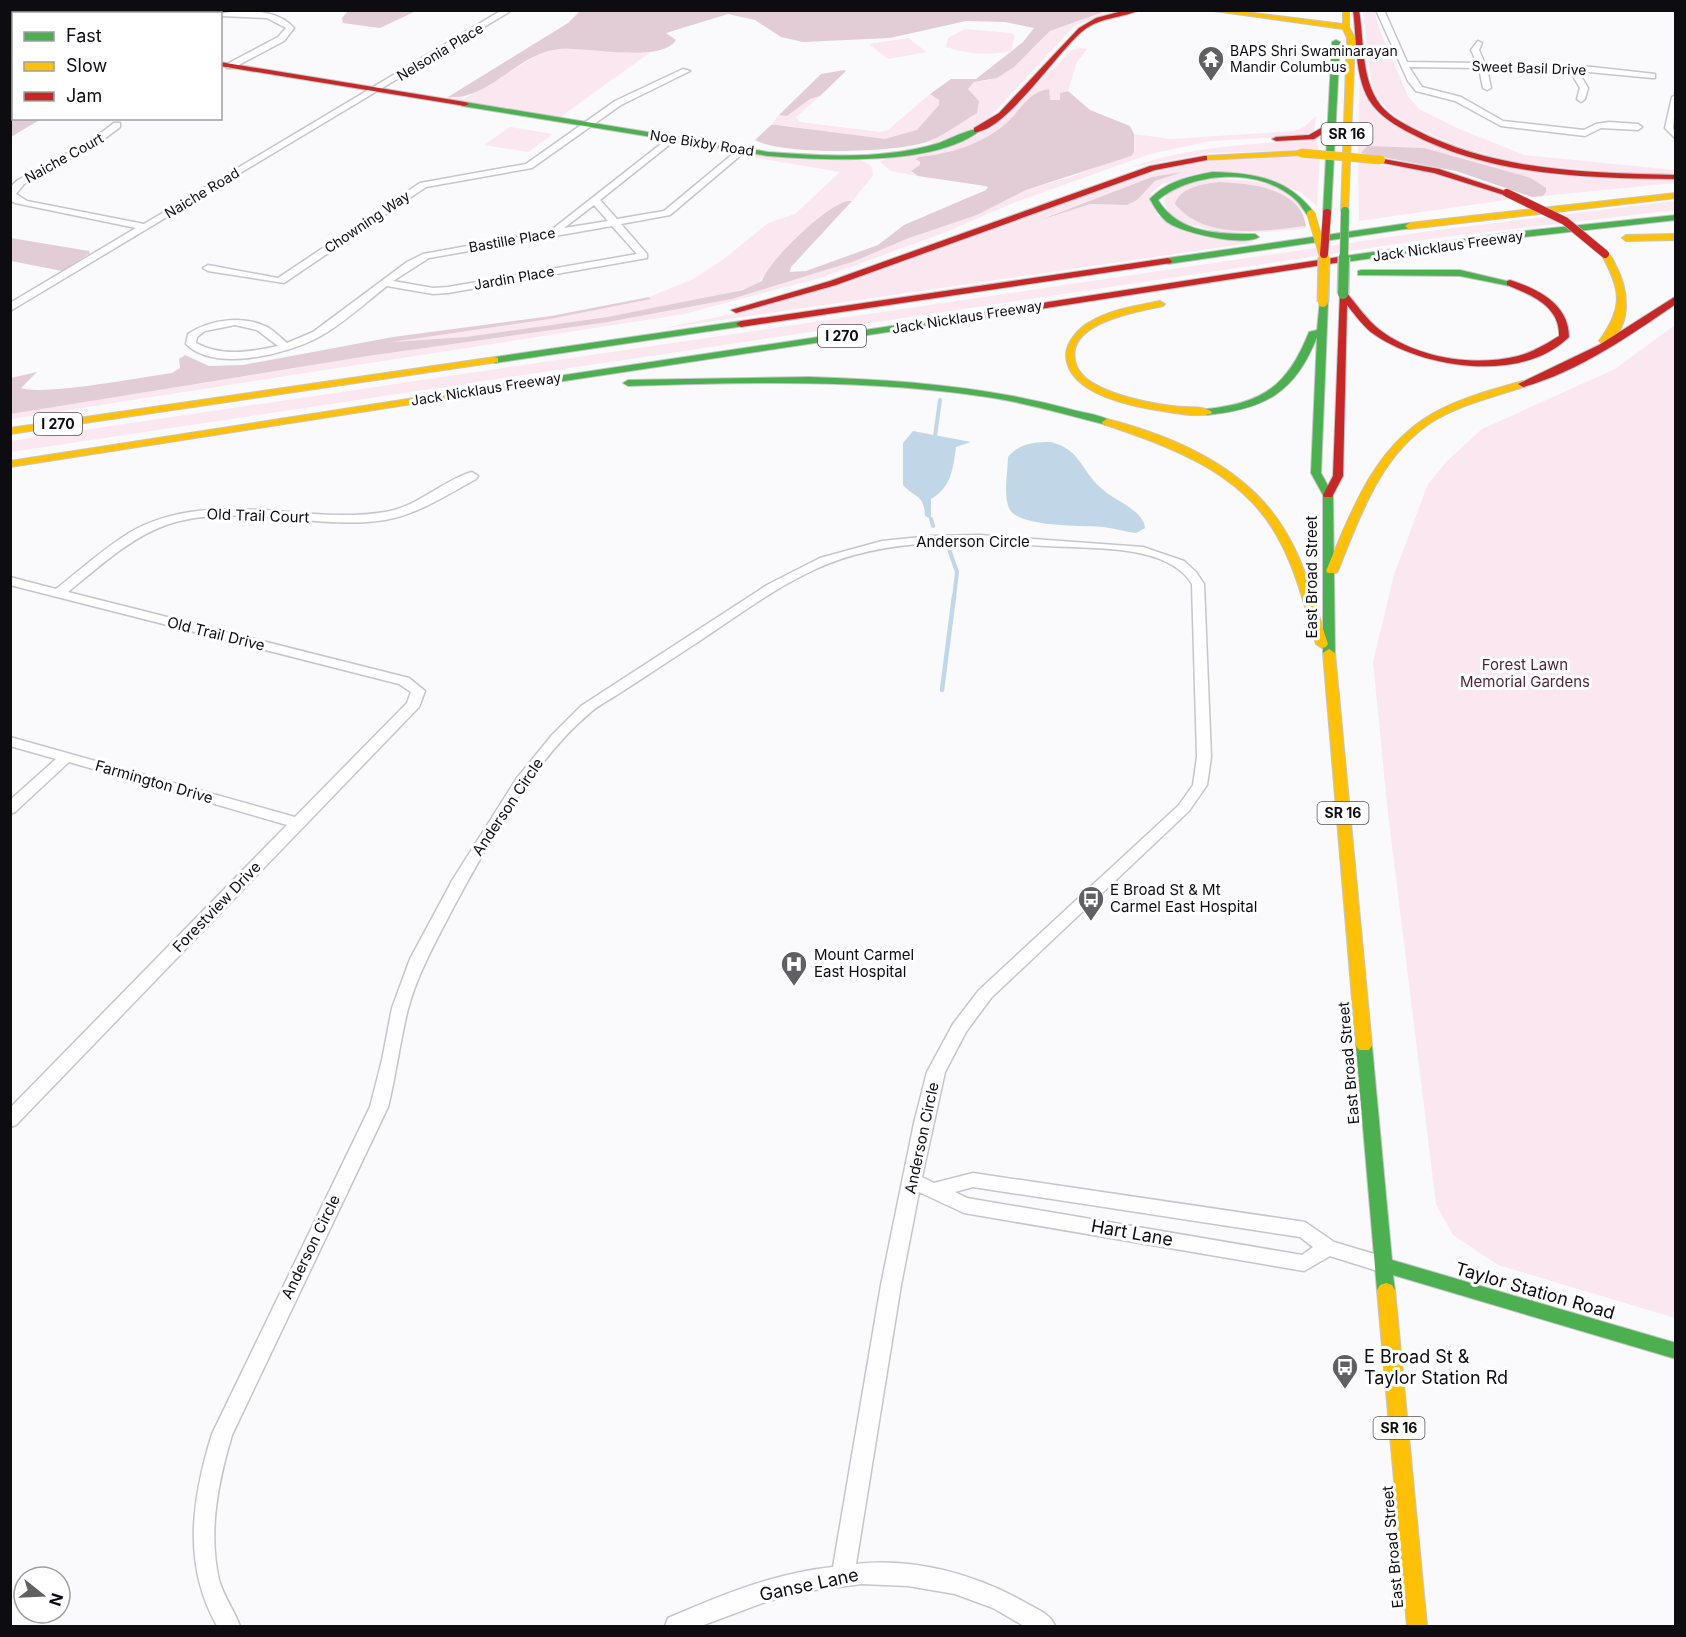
<svg xmlns="http://www.w3.org/2000/svg" width="1686" height="1637" font-family="Inter,sans-serif">
<rect width="100%" height="100%" fill="#faf9fc"/>
<!-- green -->
<path fill="#fbe7ef" fill-rule="evenodd" d="M1106,11H1121L1075,25L983,124L935,143L927,142L935,138L979,101L968,89L974,82L990,80L1031,51L1050,31Z
M1363,11H1375L1378,26L1408,96L1419,109L1457,128L1524,155L1675,170V175C1644,174 1611,174 1579,172C1530,167 1397,142 1375,92C1368,75 1366,31 1363,11Z
M965,29L1011,33L1015,35L1011,51C987,56 969,54 946,47L948,38Z
M908,38L927,52L888,59L869,44Z
M575,48L629,53L652,51L559,118L443,100L448,97L464,99L536,56L552,50Z
M1080,48L1087,49L1077,62L1068,91H1064L1060,100H1050L1035,93C1025,101 1018,112 1010,121C987,144 949,153 919,157L920,165L911,173L918,176L891,171L880,162L886,158L967,140L992,128L1072,50Z
M1360,71L1381,112L1488,160L1675,179V183L1543,196L1546,192L1531,178L1358,153Z
M930,94L939,100V105C933,113 926,123 918,130C892,154 805,123 771,125L779,115L787,116L810,99L820,96L796,117L800,122L880,132L888,130Z
M1316,116L1314,132L1299,136L1211,141L1150,154L1013,203L946,232L823,277L684,314L11,419V414L368,356L608,322L732,299L855,261L909,238L977,215L1026,190L1071,177L1134,152V134L1170,139L1294,131L1304,127Z
M510,127L553,134L528,152L484,145Z
M1316,139L1319,150L1209,153L1131,167C1196,145 1249,145 1316,139Z
M750,154L862,160L871,166L873,176L852,201L849,200L822,217L779,256L756,286L662,308L607,317L465,337L390,342L550,319L650,299L649,297L693,279L724,259L768,223L795,214L840,172L745,156Z
M1262,156L1320,157L1317,206L1302,193L1256,176L1163,183L1151,193L1158,216L1254,241L1250,243L659,329L742,312L1129,179L1190,163ZM1165,176L1149,184L1127,205L1091,204L1038,220L1152,177Z
M1358,161L1423,171L1513,199L1359,221Z
M1210,179C1233,179 1281,180 1296,199C1300,204 1302,211 1305,217L1286,197L1273,191L1233,182H1219L1176,204C1205,241 1265,231 1306,226L1307,228C1276,232 1192,240 1170,214C1167,211 1166,205 1164,201C1169,183 1195,181 1210,179Z
M1675,201V210L1436,238L11,452L10,441L1430,231Z
M1675,325V1318L1498,1265L1453,1235L1436,1204L1388,813L1373,662L1394,575L1428,484L1447,461L1482,429L1615,369Z"/>
<!-- forest -->
<path fill="#e2cdd6" d="M11,11H49L45,13L14,14V118L41,119L11,137Z
M348,11V10L416,11L380,28L343,23L342,18Z
M580,11V10L1106,11L1050,31L1014,67L997,78L974,82L968,89L979,101L977,113C962,122 946,134 929,141C898,153 785,156 755,140L771,125H777L885,139L917,130L939,105V100L930,94L951,79H976L1023,42L1034,28L1005,22L966,21L890,38L803,42L781,37L755,20L728,14L666,33L676,40C661,64 586,46 560,49C518,52 489,101 448,97L568,23Z
M844,70L846,71L820,96L810,99L787,116L779,115L821,74Z
M1049,89L1050,100H1060V93L1068,91L1090,110L1130,126L1134,134V152L1131,156L1026,190L977,215L909,238L855,261L732,299L608,322L368,356L11,414V378L37,372L21,388C43,396 143,377 172,373L180,368L179,359L185,355L209,366L243,365L393,337L551,316L649,297L651,299L550,319L392,342L465,337L607,317L743,290L762,281C767,262 834,197 852,201L791,267L790,272L806,271L878,245L904,225L986,190L988,187L985,186L918,176L911,171L920,165V162L916,159L919,157C948,154 979,145 1002,127C1019,114 1026,92 1049,89Z
M1367,146L1424,148L1531,178L1546,188V192L1543,196L1532,197L1456,171L1361,153Z
M1182,172L1155,181L1137,200L1127,205L1091,204L1037,221L1152,177Z
M1219,182C1249,183 1301,188 1306,226C1265,231 1205,241 1175,204C1180,187 1204,184 1219,182Z
M11,238L89,251L90,253L62,271L11,261Z"/>
<!-- water -->
<path fill="#c1d7e8" d="M913,431L971,442L956,447C953,468 952,487 931,499V519L925,516C924,494 916,499 903,485V443Z
M1051,442C1081,450 1080,469 1101,488C1113,500 1144,510 1145,528L1136,533C1125,532 1114,528 1103,527C1085,525 1017,528 1009,508C1003,495 1008,471 1008,457C1020,443 1034,442 1051,442Z"/>
<g fill="none" stroke-linecap="round" stroke-linejoin="round">
<!-- stream-far1 -->
<path stroke="#c1d7e8" stroke-width="4" d="M935,436L940,400
M931,519L933,526
M949,549L957,572L954,598"/>
<!-- stream -->
<path stroke="#c1d7e8" stroke-width="4.5" d="M942,690L954,596"/>
<!-- street casing -->
<g stroke="#c6c5c9" stroke-width="3">
<path id="street" d="M502,10L509,12L10,311V303L136,228L15,203L10,200V187L18,180L93,139L114,123H120V127L99,143L24,184L16,194L27,201L144,224Z
M1376,10H1384L1407,62L1477,63L1471,50L1478,41L1482,43L1479,50L1485,64L1592,67L1655,74V78H1652L1578,71L1588,88L1585,99L1581,102L1577,99L1580,88L1570,71L1487,69L1491,88L1487,90L1483,88L1479,68L1409,67L1422,87L1461,97L1503,121L1584,130L1596,124L1609,122L1638,124L1642,127L1638,130L1601,128L1585,136L1501,126L1455,101L1416,91L1408,81Z
M238,11C258,11 280,12 294,28L284,41L233,68H227V64L278,37L286,28L267,18L220,16V14H217Z
M683,69L690,71L621,105L532,168L426,187L284,283L208,271L203,268L208,265L278,278L420,183L526,164L615,101Z
M1676,95L1673,128L1676,139L1665,128L1672,97Z
M671,136L675,139L674,141L600,200L617,219L664,211L740,148L747,150L670,215L621,224L647,254V258L448,293L433,294L387,286C365,303 343,324 319,337C287,354 215,373 186,344L188,334C209,320 241,315 265,326C272,329 280,337 287,343L313,332L407,262L423,254L550,231ZM594,205L608,221L564,228ZM612,226L637,254L448,287L433,288L393,281L429,258ZM235,325L257,330L278,346C250,352 222,357 196,343L197,337L205,331Z
M472,472L478,476L476,479C447,495 418,514 385,520C313,531 236,501 166,525C128,539 99,567 68,592L409,678L425,691L419,707L16,1125L10,1127V1108L287,825L69,762L15,812L10,814V800L56,759L10,746V737L295,817L407,703L411,692L399,684L10,585V577L56,589C80,570 103,549 129,533C173,507 226,507 276,511C312,514 349,518 385,512C418,507 443,480 472,472Z
M980,535L1143,547L1184,561L1196,572L1204,584L1211,757L1207,785L1189,811L991,998L966,1032L945,1072L922,1177L934,1183L973,1173L1305,1222L1334,1242L1391,1259L1394,1265L1391,1271L1384,1273L1330,1256L1304,1271L964,1213L919,1192L901,1285L856,1564C914,1557 978,1575 1028,1604C1039,1610 1051,1615 1055,1626H1024L993,1608L955,1594L908,1586L862,1584L815,1590L768,1601L701,1626H665L668,1618C721,1595 775,1573 833,1567L881,1285L914,1123L927,1072L953,1024L979,990L1179,805L1193,785L1197,757L1192,584C1168,543 1088,549 1046,546C970,541 888,536 816,569C774,588 736,617 698,642C673,658 648,675 623,691C613,698 600,704 591,712C533,760 486,847 451,912C435,943 417,975 408,1009C400,1041 396,1075 388,1107L232,1435C218,1482 208,1531 219,1580C224,1597 234,1610 240,1626H217C182,1564 192,1499 212,1434L370,1107L382,1060L392,1008L410,959L453,879L517,778L552,735L581,706L767,585L820,558L882,541L931,536ZM973,1187L1300,1237L1313,1247L1302,1255L967,1198L955,1192Z"/>
</g>
<!-- fast casing -->
<g stroke="#c6c5c9" stroke-width="2">
<path id="fast" d="M1336,40L1340,42L1331,213L1327,216L1323,213L1332,42Z
M465,102L768,152C824,156 884,160 939,143C948,140 974,126 981,130C934,167 825,160 768,156L462,106L461,104Z
M1212,172C1254,173 1289,178 1315,214L1308,216C1304,211 1301,205 1297,201C1262,167 1194,171 1158,200C1179,234 1219,234 1255,234L1259,237C1244,247 1182,233 1167,222C1159,215 1155,208 1150,199C1167,181 1188,177 1212,172Z
M1676,215V220L1514,238L1345,262L1341,259L1345,256L1514,232Z
M1409,223L1413,226L1412,228L1168,264L1164,261L1168,258Z
M1361,270H1460L1515,283L1510,286L1460,276L1358,275V271Z
M1320,300L1328,302L1321,473L1333,495L1335,653L1329,657L1323,653V495L1311,473L1317,337C1295,393 1265,409 1207,415L1202,412L1207,409C1264,403 1288,385 1309,332L1317,330Z
M951,317L954,318V322L485,393L480,390L485,387Z
M741,321L744,322V326L495,363L490,360L495,357Z
M809,377C898,380 987,386 1073,410C1085,413 1103,415 1112,422L1107,425C1067,415 1028,403 987,397C868,379 748,382 628,386L623,383L628,380Z
M1364,1040L1369,1042L1372,1046L1392,1260L1676,1343V1359L1393,1275L1395,1290L1392,1295L1386,1297L1380,1295L1377,1290L1356,1046L1359,1042Z"/>
</g>
<!-- slow casing -->
<g stroke="#c6c5c9" stroke-width="2">
<path id="slow" d="M1207,10H1230L1343,24V10H1349V27L1355,38L1348,213L1341,211L1347,38L1343,29Z
M10,11L16,13L17,14L10,15Z
M1301,151L1305,153L1304,155L1204,160L1200,158L1204,156Z
M1676,193V198L1409,229L1405,226L1409,223Z
M1676,234V240L1626,241L1622,238L1626,235Z
M1605,251C1611,254 1613,260 1616,266C1629,290 1633,331 1604,344L1599,341C1624,307 1621,289 1601,254Z
M1160,301L1165,304L1163,306C1138,312 1059,323 1077,367C1088,392 1148,403 1172,406C1183,408 1203,405 1212,412L1211,414C1193,417 1173,413 1156,410C1126,405 1066,392 1066,354C1067,341 1079,328 1090,322C1111,309 1136,306 1160,301Z
M495,357L498,358V362L10,434V428Z
M1523,381L1526,382V386C1495,397 1460,404 1432,422C1380,456 1360,516 1338,571L1336,573H1328L1326,571C1350,515 1371,454 1424,419C1452,400 1491,390 1523,381Z
M485,387L490,390L489,392L10,467V461Z
M1107,419C1177,437 1252,470 1288,536C1307,569 1316,608 1328,644L1326,647L1322,648L1316,644C1305,608 1296,569 1277,536C1242,472 1169,446 1103,424L1102,422Z
M1329,649L1335,653L1372,1046L1369,1050H1359L1356,1046L1323,653Z
M1386,1283L1392,1285L1395,1290L1427,1626H1407L1377,1290L1380,1285Z"/>
</g>
<!-- jam casing -->
<g stroke="#c6c5c9" stroke-width="2">
<path id="jam" d="M1126,10H1140C1122,18 1101,17 1084,30C1059,49 1005,133 974,132V128L999,113L1079,28L1096,18Z
M1353,10H1359C1364,39 1361,74 1377,100C1385,114 1402,123 1416,130C1495,171 1588,173 1676,175V179C1587,178 1492,176 1412,134C1396,126 1379,116 1369,100C1354,74 1357,39 1353,10Z
M220,62L465,102L469,104L465,106L220,66Z
M1328,124L1335,126L1314,139L1276,141L1272,139L1276,137L1309,135Z
M1204,156H1207V160L1155,170L836,285L736,313L731,310L830,281L1150,166Z
M1378,158L1439,169L1511,193L1504,195L1434,173L1378,162Z
M1345,256L1349,259L1348,261L951,323L946,320L951,317Z
M1168,258L1172,261L1171,263L741,327L736,324L741,321Z
M1510,280C1538,289 1569,304 1569,337C1523,383 1425,369 1375,335C1364,328 1356,316 1347,305L1343,476L1332,497H1324L1323,495L1333,476L1340,292H1346C1357,305 1367,320 1380,330C1417,358 1473,367 1518,356C1533,352 1546,344 1559,336C1560,306 1531,295 1507,285V281Z
M1676,296V304C1629,336 1578,372 1523,387L1518,384L1599,345Z"/>
</g>
<!-- street -->
<use href="#street" fill="#fefeff" fill-rule="evenodd"/>
<!-- fast -->
<use href="#fast" fill="#4caf50" fill-rule="evenodd"/>
<!-- slow -->
<use href="#slow" fill="#ffc107" fill-rule="evenodd"/>
<!-- jam -->
<use href="#jam" fill="#c62828" fill-rule="evenodd"/>
<!-- fast-bridge-far1 casing -->
<g stroke="#c6c5c9" stroke-width="9" stroke-linecap="butt">
<path id="fast-bridge-far1" d="M1344,258L1345,211"/>
</g>
<!-- fast-bridge casing -->
<g stroke="#c6c5c9" stroke-width="13" stroke-linecap="butt">
<path id="fast-bridge" d="M1343,294L1344,257"/>
</g>
<!-- slow-bridge-far1 casing -->
<g stroke="#c6c5c9" stroke-width="9" stroke-linecap="butt">
<path id="slow-bridge-far1" d="M1301,153L1381,160
M1311,214L1324,258"/>
</g>
<!-- slow-bridge casing -->
<g stroke="#c6c5c9" stroke-width="13" stroke-linecap="butt">
<path id="slow-bridge" d="M1323,302L1324,257"/>
</g>
<!-- jam-bridge casing -->
<g stroke="#c6c5c9" stroke-width="9" stroke-linecap="butt">
<path id="jam-bridge" d="M1507,193L1565,221L1605,254
M1324,254L1327,213"/>
</g>
<!-- fast-bridge-far1 -->
<use href="#fast-bridge-far1" stroke="#4caf50" stroke-width="8"/>
<!-- fast-bridge -->
<use href="#fast-bridge" stroke="#4caf50" stroke-width="10"/>
<!-- slow-bridge-far1 -->
<use href="#slow-bridge-far1" stroke="#ffc107" stroke-width="8"/>
<!-- slow-bridge -->
<use href="#slow-bridge" stroke="#ffc107" stroke-width="10"/>
<!-- jam-bridge -->
<use href="#jam-bridge" stroke="#c62828" stroke-width="8"/>
</g>
<!-- icons -->
<defs>
<g id="temple-pin" transform="scale(1.35)"><path d="M0 17L-7.5 6A9.5 9.5 0 1 1 7.5 6Z" fill="#605f63" stroke="#fff"/><path d="M0-6L5-2H3V0L6.5 2.5H4V6H1.5V3h-3V6H-4V2.5H-6.5L-3 0V-2H-5Z" fill="#fff"/></g>
<g id="bus-pin" transform="scale(1.35)"><path d="M0 17L-7.5 6A9.5 9.5 0 1 1 7.5 6Z" fill="#605f63" stroke="#fff"/><path d="M-5-6H5V4H4V6H2V4H-2V6H-4V4H-5ZM-3.5-4V0h7V-4ZM-3.5 1.2v1.5H-2V1.2ZM2 1.2v1.5H3.5V1.2Z" fill="#fff"/></g>
<g id="hospital-pin" transform="scale(1.35)"><path d="M0 17L-7.5 6A9.5 9.5 0 1 1 7.5 6Z" fill="#605f63" stroke="#fff"/><path d="M-5-5h3v3.5h4V-5h3V5h-3V1.5h-4V5h-3Z" fill="#fff"/></g>
</defs>
<g fill-rule="evenodd">
<use href="#temple-pin" x="1211" y="59"/>
<use href="#bus-pin" x="1091" y="899"/>
<use href="#hospital-pin" x="794" y="964"/>
<use href="#bus-pin" x="1345" y="1367"/>
</g>
<g text-anchor="middle" stroke-width="6" stroke-linejoin="round" paint-order="stroke">
<!-- far-poi labels -->
<g font-size="14" fill="#0d0c10" stroke="#fff" text-anchor="start">
<text x="1230" y="56">BAPS Shri Swaminarayan<tspan x="1230" dy="16">Mandir Columbus</tspan></text>
</g>
<!-- far-street labels -->
<g font-size="14" fill="#0d0c10" stroke="#fff">
<text transform="translate(440 52) rotate(-31)" y="5">Nelsonia Place</text>
<text transform="translate(1529 68) rotate(2)" y="5">Sweet Basil Drive</text>
<text transform="translate(702 143) rotate(9)" y="5">Noe Bixby Road</text>
<text transform="translate(64 158) rotate(-29)" y="5">Naiche Court</text>
<text transform="translate(202 193) rotate(-31)" y="5">Naiche Road</text>
<text transform="translate(367 222) rotate(-34)" y="5">Chowning Way</text>
<text transform="translate(512 240) rotate(-10)" y="5">Bastille Place</text>
<text transform="translate(1448 246) rotate(-8)" y="5">Jack Nicklaus Freeway</text>
<text transform="translate(514 278) rotate(-10)" y="5">Jardin Place</text>
<text transform="translate(967 317) rotate(-9)" y="5">Jack Nicklaus Freeway</text>
<text transform="translate(486 389) rotate(-9)" y="5">Jack Nicklaus Freeway</text>
</g>
<!-- shield labels -->
<g fill="#fff" stroke="#565558" stroke-width="1.5">
<rect x="1321.5" y="123" width="51" height="22" rx="4.5"/>
<rect x="818" y="325" width="48" height="22" rx="4.5"/>
<rect x="34" y="413" width="48" height="22" rx="4.5"/>
<rect x="1317.5" y="802" width="51" height="22" rx="4.5"/>
<rect x="1373.5" y="1417" width="51" height="22" rx="4.5"/>
</g>
<g font-size="14" font-weight="bold" fill="#0d0c10">
<text x="1347" y="139">SR 16</text>
<text x="842" y="341">I 270</text>
<text x="58" y="429">I 270</text>
<text x="1343" y="818">SR 16</text>
<text x="1399" y="1433">SR 16</text>
</g>
<!-- street labels -->
<g font-size="15" fill="#0d0c10" stroke="#fff">
<text transform="translate(258 516) rotate(2)" y="5">Old Trail Court</text>
<text x="973" y="547">Anderson Circle</text>
<text transform="translate(1312 577) rotate(-90)" y="5">East Broad Street</text>
<text transform="translate(216 634) rotate(14)" y="5">Old Trail Drive</text>
<text transform="translate(154 782) rotate(16)" y="5">Farmington Drive</text>
<text transform="translate(508 807) rotate(-56)" y="5">Anderson Circle</text>
<text transform="translate(217 907) rotate(-46)" y="5">Forestview Drive</text>
<text transform="translate(1349 1063) rotate(-95)" y="5">East Broad Street</text>
<text transform="translate(922 1138) rotate(-78)" y="5">Anderson Circle</text>
<text transform="translate(311 1247) rotate(-64)" y="5">Anderson Circle</text>
<text transform="translate(1393 1547) rotate(-95)" y="5">East Broad Street</text>
</g>
<!-- park labels -->
<g font-size="15" fill="#501f33" stroke="#fff">
<text x="1525" y="670">Forest Lawn<tspan x="1525" dy="17">Memorial Gardens</tspan></text>
</g>
<!-- poi labels -->
<g font-size="15" fill="#0d0c10" stroke="#fff" text-anchor="start">
<text x="1110" y="895">E Broad St &amp; Mt<tspan x="1110" dy="17">Carmel East Hospital</tspan></text>
<text x="814" y="960">Mount Carmel<tspan x="814" dy="17">East Hospital</tspan></text>
</g>
<!-- near-street labels -->
<g font-size="18" fill="#0d0c10" stroke="#fff">
<text transform="translate(1132 1233) rotate(10)" y="6">Hart Lane</text>
<text transform="translate(1535 1291) rotate(16)" y="6">Taylor Station Road</text>
<text transform="translate(809 1585) rotate(-12)" y="6">Ganse Lane</text>
</g>
<!-- near-poi labels -->
<g font-size="18" fill="#0d0c10" stroke="#fff" text-anchor="start">
<text x="1364" y="1363">E Broad St &amp;<tspan x="1364" dy="21">Taylor Station Rd</tspan></text>
</g>
</g>
<!-- border -->
<rect width="1686" height="1637" fill="none" stroke="#0d0c10" stroke-width="24"/>
<!-- legend -->
<rect x="12" y="12" width="210" height="108" fill="#ffffff" stroke="#9e9e9f" stroke-width="1.5"/>
<rect x="24" y="32" width="30" height="9" fill="#4caf50" stroke="#9e9e9f" stroke-width="1.5"/>
<text x="66" y="42" font-size="18" fill="#0d0c10">Fast</text>
<rect x="24" y="62" width="30" height="9" fill="#ffc107" stroke="#9e9e9f" stroke-width="1.5"/>
<text x="66" y="72" font-size="18" fill="#0d0c10">Slow</text>
<rect x="24" y="92" width="30" height="9" fill="#c62828" stroke="#9e9e9f" stroke-width="1.5"/>
<text x="66" y="102" font-size="18" fill="#0d0c10">Jam</text>
<!-- north arrow -->
<g transform="translate(42 1595) rotate(108)"><circle r="28" fill="#ffffff" stroke="#9e9e9f" stroke-width="1.5"/>
<path d="M0-4.5L10 22L0 15L-10 22Z" fill="#605f63"/>
<text y="-9" font-size="16" font-weight="bold" text-anchor="middle" fill="#0d0c10">N</text>
</g>
</svg>
